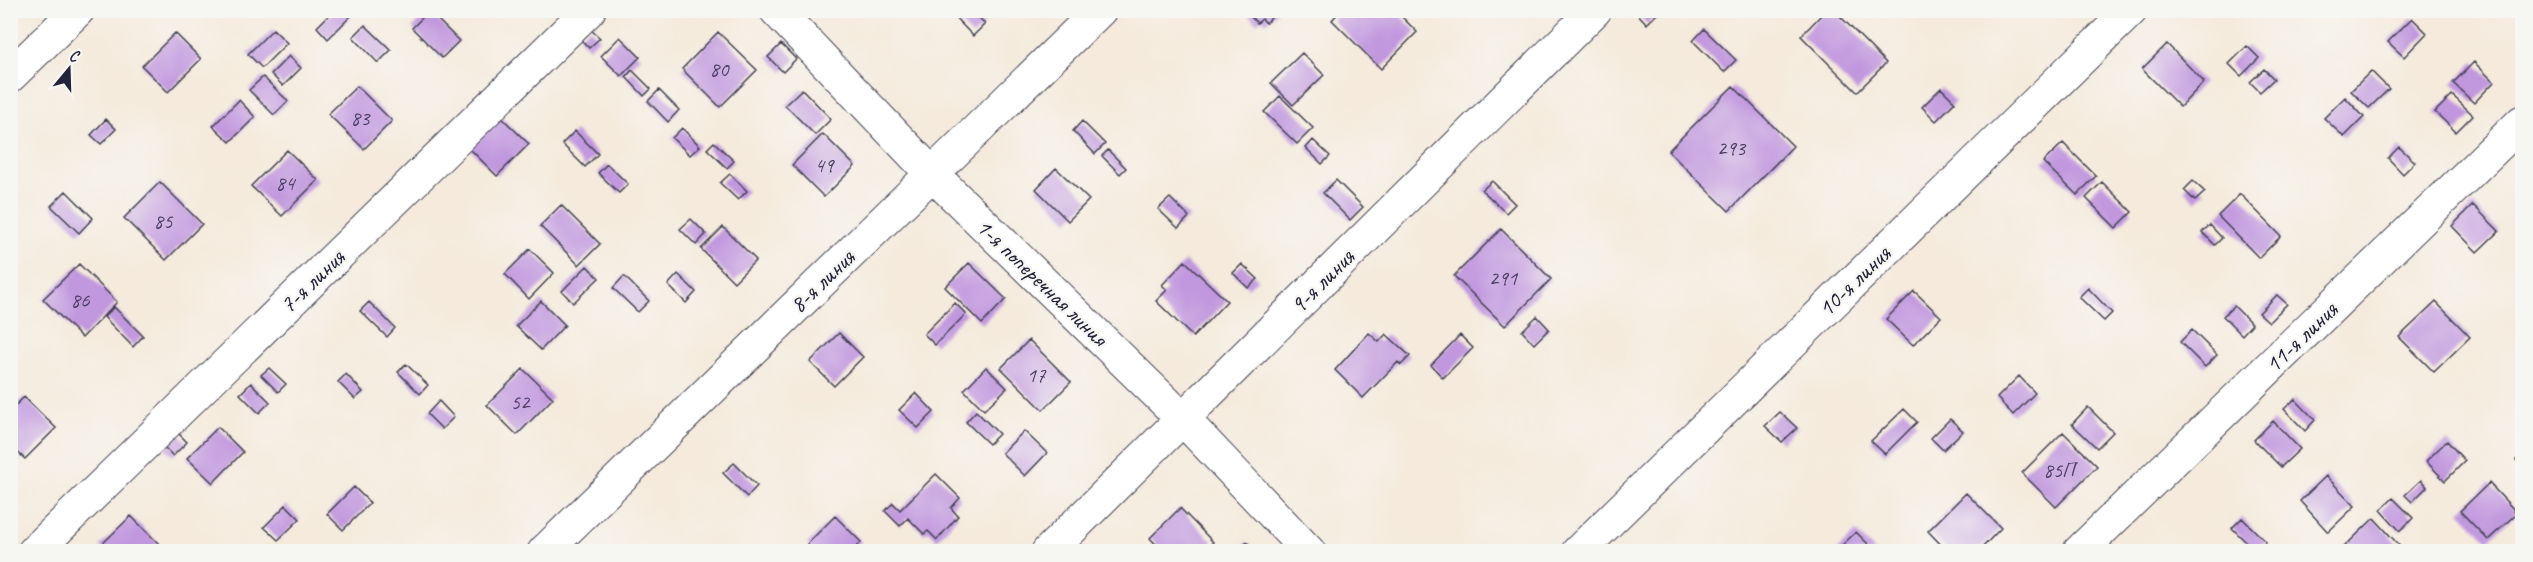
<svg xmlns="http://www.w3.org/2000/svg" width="2533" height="562" font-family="Caveat,sans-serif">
<rect width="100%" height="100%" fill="#f6f6f2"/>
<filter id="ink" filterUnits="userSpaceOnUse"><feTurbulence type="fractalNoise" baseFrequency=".0167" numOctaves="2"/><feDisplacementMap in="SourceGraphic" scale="12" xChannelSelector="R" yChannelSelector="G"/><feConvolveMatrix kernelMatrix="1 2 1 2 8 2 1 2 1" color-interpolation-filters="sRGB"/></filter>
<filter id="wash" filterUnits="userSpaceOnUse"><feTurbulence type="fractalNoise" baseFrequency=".008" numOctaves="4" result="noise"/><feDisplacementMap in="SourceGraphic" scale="24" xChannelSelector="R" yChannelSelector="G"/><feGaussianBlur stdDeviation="1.35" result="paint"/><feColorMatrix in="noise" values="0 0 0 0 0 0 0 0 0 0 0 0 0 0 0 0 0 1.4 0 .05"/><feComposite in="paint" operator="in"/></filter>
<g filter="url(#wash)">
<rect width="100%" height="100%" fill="#f5eadb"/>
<g id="blocks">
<!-- building -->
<path fill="#c197de" d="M334,10H357L328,39L317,27Z
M948,10H972L985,24L973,36Z
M1244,10H1279L1266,23L1262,19L1257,23Z
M1341,10H1395L1417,32L1381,69L1332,20Z
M1634,10H1661L1647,24Z
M1826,10H1834L1886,63L1857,92L1801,36Z
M429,11L459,41L442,58L412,28Z
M2412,18L2427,33L2404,57L2388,42Z
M365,25L391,50L378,63L353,37Z
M589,28L600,38L589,48L579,38Z
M273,29L287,43L262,68L248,54Z
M1704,29L1736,60L1724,72L1693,41Z
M718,32L757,70L720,107L682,69Z
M175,33L201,59L168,92L142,66Z
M620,37L640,57L621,76L601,56Z
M781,44L796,59L783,72L768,57Z
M2167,44L2204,82L2180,107L2142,69Z
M2247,46L2259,58L2241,76L2229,64Z
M1302,53L1324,75L1293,105L1271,83Z
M289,56L301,68L283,86L271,74Z
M2474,62L2494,82L2474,103L2453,83Z
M2264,69L2274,79L2260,92L2250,82Z
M632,70L651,89L644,96L626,77Z
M2371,71L2389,89L2369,108L2351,91Z
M263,77L288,101L274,115L249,90Z
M357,86L392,121L364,149L328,114Z
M1733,86L1793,146L1729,211L1668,151Z
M1941,88L1955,102L1936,121L1922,107Z
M802,89L831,119L815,135L785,105Z
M659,90L679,110L668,122L648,101Z
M2452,95L2473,115L2456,132L2435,112Z
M1280,96L1313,128L1297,144L1264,112Z
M2345,97L2364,117L2344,137L2324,118Z
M239,100L255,117L230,142L213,126Z
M499,115L529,144L497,176L468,147Z
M106,119L116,129L101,144L91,135Z
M1082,121L1105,144L1095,154L1073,131Z
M682,128L700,146L690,155L672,138Z
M575,131L598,154L585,167L562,144Z
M823,134L855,166L824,197L792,165Z
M1313,140L1330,156L1322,164L1306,148Z
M714,142L734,161L727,168L707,149Z
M2063,143L2096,176L2077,195L2043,162Z
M2399,147L2415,162L2403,174L2388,158Z
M287,150L318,180L282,216L251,186Z
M1108,150L1126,168L1120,174L1102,156Z
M607,164L628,184L619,193L598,173Z
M1056,168L1089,200L1068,221L1036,189Z
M730,174L747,191L738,200L720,183Z
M1336,180L1363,207L1350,220L1323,193Z
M1492,181L1515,204L1506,213L1482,190Z
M2193,181L2205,192L2195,201L2184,190Z
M160,182L202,224L166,260L124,218Z
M2102,182L2132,212L2116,228L2086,198Z
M66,191L93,218L79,233L51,206Z
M2240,194L2281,236L2259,258L2218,216Z
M1170,198L1189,217L1178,228L1158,209Z
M561,205L600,244L579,265L540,226Z
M2473,205L2499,231L2477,252L2452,226Z
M691,219L706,234L696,245L680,229Z
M2210,225L2222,238L2215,245L2202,232Z
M723,227L756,260L734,282L701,249Z
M1501,229L1551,279L1505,326L1454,276Z
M530,249L554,273L529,299L505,274Z
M1185,261L1227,301L1193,337L1156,301L1167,290L1162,285Z
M969,263L1006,299L982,324L945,287Z
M79,264L117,302L82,338L43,299Z
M1242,264L1258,279L1248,288L1233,273Z
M587,266L599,278L573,303L562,291Z
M678,274L696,292L686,303L668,285Z
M624,276L649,301L638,312L613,288Z
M2088,288L2112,313L2104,321L2079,297Z
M1914,291L1941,317L1913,345L1886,319Z
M2277,295L2287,304L2269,322L2259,313Z
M541,301L565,325L541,350L516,326Z
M369,302L395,328L387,337L360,311Z
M2436,302L2470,337L2434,372L2399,337Z
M955,303L966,314L935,345L924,334Z
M2234,306L2252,324L2242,335L2223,316Z
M114,307L143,336L133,347L104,317Z
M1537,316L1549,329L1534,344L1522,331Z
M2192,330L2217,355L2205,367L2180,342Z
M839,333L863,357L834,386L810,362Z
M1369,333L1379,342L1386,334L1410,356L1401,365L1398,362L1363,398L1335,370Z
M1460,335L1473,348L1443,378L1431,365Z
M1029,340L1071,382L1043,410L1001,368Z
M406,364L428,385L420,394L398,372Z
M986,367L1007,388L984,410L964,390Z
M269,368L286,384L278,392L261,375Z
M523,369L553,398L517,435L487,405Z
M346,374L363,392L355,399L338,382Z
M2019,376L2035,393L2013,415L1997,398Z
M251,383L270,402L259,413L240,394Z
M916,393L934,412L918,428L899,410Z
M24,397L56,428L25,459L10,445V411Z
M2295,399L2315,420L2305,431L2284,409Z
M439,401L454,417L442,429L427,414Z
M2088,407L2113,432L2097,448L2072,424Z
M1904,409L1917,422L1885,454L1871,441Z
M976,411L999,434L989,444L966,422Z
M1780,412L1797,428L1782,442L1765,426Z
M1950,419L1963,431L1943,450L1931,438Z
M2273,421L2300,449L2281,467L2254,440Z
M218,427L243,452L213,483L187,458Z
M1024,431L1047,453L1025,476L1002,453Z
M2063,432L2097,466L2056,507L2022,473Z
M178,433L187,442L173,456L164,447Z
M2447,441L2465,461L2445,481L2426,461Z
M2522,453V466L2516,460Z
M734,463L757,486L747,497L723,473Z
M936,474L960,498L951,508L958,516L937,540L928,531L924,534L908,518L900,526L885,511L893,503L900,510Z
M2326,476L2355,506L2328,532L2300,501Z
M2421,480L2427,487L2412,502L2405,495Z
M2489,483L2517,513L2488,540L2460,511Z
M354,487L370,503L343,530L327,514Z
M1966,493L2001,528L1978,552H1948L1928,531Z
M2393,498L2413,518L2400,531L2381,510Z
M286,505L300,519L278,540L264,527Z
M1180,508L1213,542L1203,552H1163L1150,538Z
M131,516L162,547L157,552H105L100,546Z
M835,516L861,542L852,552H815L807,544Z
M2242,518L2266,542L2256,552L2232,528Z
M2374,518L2405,552H2347L2343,548Z
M1856,532L1876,552H1840L1838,549Z
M1247,542L1256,552H1237Z"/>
</g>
</g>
<g filter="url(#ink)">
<use href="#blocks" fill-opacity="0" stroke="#424053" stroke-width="1.5"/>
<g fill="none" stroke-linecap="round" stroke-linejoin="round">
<!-- minor casing -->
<g stroke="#424053" stroke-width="35">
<path id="minor" d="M776,10L933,175L1183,419L1309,552
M10,76L78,10
M34,552L589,10
M544,552L1100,10
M1048,552L1595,10
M1578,552L2131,10
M2079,552L2522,122"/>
</g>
<!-- minor -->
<use href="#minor" stroke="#fff" stroke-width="33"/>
</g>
</g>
<g text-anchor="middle" stroke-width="4.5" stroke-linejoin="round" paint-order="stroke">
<!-- number labels -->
<g font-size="21" fill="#4a3f64">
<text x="719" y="76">80</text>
<text x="360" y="125">83</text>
<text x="1731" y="155">293</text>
<text x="824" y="172">49</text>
<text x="285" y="190">84</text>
<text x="163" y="228">85</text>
<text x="1503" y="285">291</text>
<text x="80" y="307">86</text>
<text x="1036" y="382">17</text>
<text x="520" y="409">52</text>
<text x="2059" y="477">85П</text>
</g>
<!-- street labels -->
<g font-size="24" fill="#22223b" stroke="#f6f6f2">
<text transform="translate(312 281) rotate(-44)" y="8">7-я линия</text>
<text transform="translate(822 281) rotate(-44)" y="8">8-я линия</text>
<text transform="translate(1322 281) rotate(-45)" y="8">9-я линия</text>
<text transform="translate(1854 281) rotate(-44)" y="8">10-я линия</text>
<text transform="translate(1042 282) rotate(44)" y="8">1-я поперечная линия</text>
<text transform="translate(2301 337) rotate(-44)" y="8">11-я линия</text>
</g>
</g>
<!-- margin -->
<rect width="2533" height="562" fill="none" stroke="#f6f6f2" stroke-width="36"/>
<!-- north arrow -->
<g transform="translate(69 69) rotate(19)" stroke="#f6f6f2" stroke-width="4.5" paint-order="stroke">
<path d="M0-4.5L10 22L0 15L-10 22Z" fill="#22223b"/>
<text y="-9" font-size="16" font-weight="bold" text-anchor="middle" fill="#22223b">С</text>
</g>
</svg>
